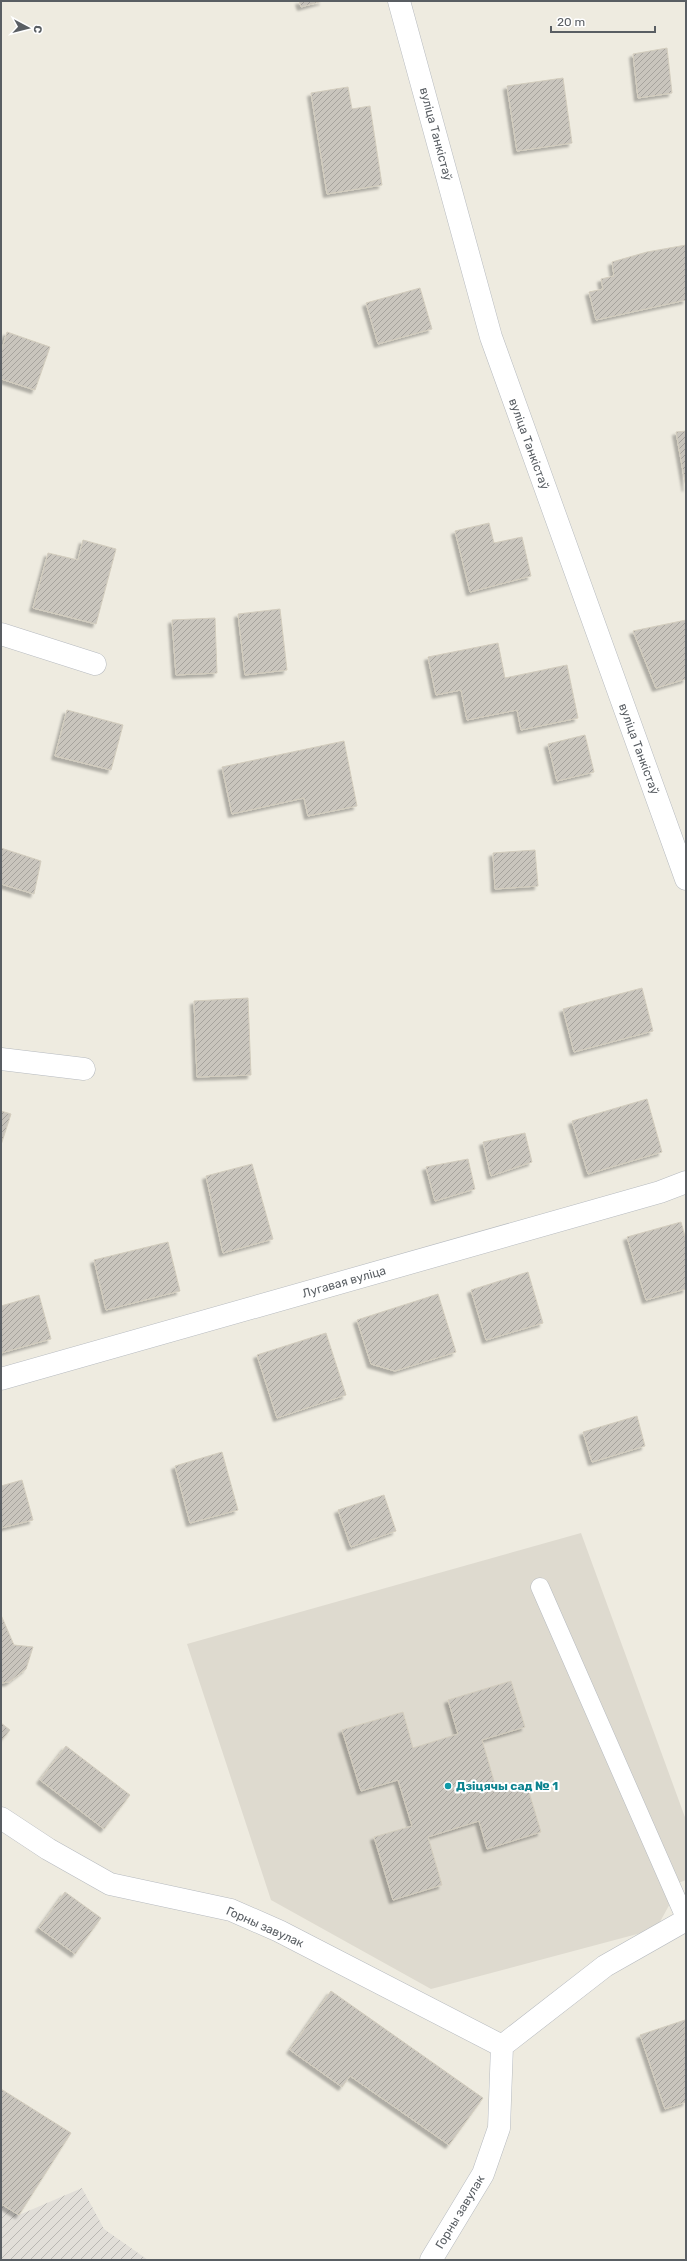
<svg xmlns="http://www.w3.org/2000/svg" width="687" height="2261" font-family="Rubik,sans-serif">
<defs>
<pattern id="industrial-furrows" width="10" height="10" patternUnits="userSpaceOnUse"><rect width="10" height="10" fill="#e1ded8"/><path d="M-1 1l2-2M0 10L10 0M9 11l2-2" fill="none" stroke="#b9b7b3"/></pattern>
<pattern id="building-hatch" width="6" height="6" patternUnits="userSpaceOnUse"><rect width="6" height="6" fill="#c9c5bd"/><path d="M-1 1l2-2M0 6l6-6M5 7l2-2" fill="none" stroke="#a6a39d"/></pattern>
<filter id="shadow"><feDropShadow dx="-3.5" dy="3.5" stdDeviation="1" flood-color="#0004"/></filter>
</defs>
<rect width="100%" height="100%" fill="#eeebe0"/>
<!-- industrial -->
<path fill="url(#industrial-furrows)" d="M82,2188L104,2229L148,2260H1V2204L19,2215Z"/>
<!-- education -->
<path fill="#dedacf" d="M581,1533L686,1820V1880L668,1887L672,1900L656,1929L431,1989L271,1900L187,1644Z"/>
<!-- building -->
<path fill="url(#building-hatch)" stroke="#d3cdbe" filter="url(#shadow)" d="M299,1H323L301,7Z
M667,48L672,93L638,98L633,54Z
M563,78L572,143L517,151L507,86Z
M348,87L352,109L370,106L382,185L327,194L311,93Z
M686,245V300L596,320L589,292L603,289L601,279L614,276L612,262L647,252Z
M420,288L432,329L378,344L366,303Z
M7,332L50,347L35,390L1,379V352Z
M686,431V488L676,432Z
M489,523L494,543L522,537L531,576L470,592L455,531Z
M83,540L116,549L96,624L33,608L48,553L78,560Z
M280,609L287,670L245,675L238,614Z
M215,618L217,673L176,675L172,620Z
M686,620V679L656,688L633,631Z
M498,643L505,678L567,665L578,718L521,730L517,710L467,720L461,690L436,695L428,657Z
M67,710L123,725L111,770L55,756Z
M585,735L594,772L557,781L548,744Z
M344,741L357,806L308,816L304,798L232,814L222,767Z
M1,848L41,861L34,894L1,884Z
M535,850L538,886L495,889L493,853Z
M642,988L653,1031L574,1052L563,1009Z
M248,998L251,1075L197,1077L194,1001Z
M647,1099L662,1152L588,1174L572,1121Z
M1,1111L11,1114L1,1145Z
M525,1133L532,1162L491,1176L483,1142Z
M468,1159L475,1189L435,1201L426,1167Z
M252,1164L273,1239L223,1253L206,1176Z
M681,1222L686,1240V1289L646,1300L627,1237Z
M168,1242L180,1291L106,1310L94,1260Z
M528,1272L543,1323L486,1340L471,1290Z
M438,1294L456,1352L395,1371L371,1364L357,1320Z
M39,1295L51,1339L1,1353V1306Z
M326,1333L346,1395L277,1418L257,1355Z
M637,1416L645,1446L592,1462L583,1432Z
M222,1452L238,1510L190,1523L175,1466Z
M22,1480L33,1520L1,1528V1486Z
M384,1495L396,1531L351,1547L338,1510Z
M1,1615L14,1645L33,1647L26,1669L9,1682L1,1683Z
M511,1681L525,1727L482,1740L497,1791L526,1782L541,1832L487,1849L479,1821L428,1837L442,1885L393,1900L374,1837L412,1826L398,1780L361,1791L342,1730L403,1712L413,1748L458,1734L448,1700Z
M1,1723L10,1730L1,1741Z
M66,1746L130,1795L104,1829L40,1780Z
M65,1892L101,1918L75,1954L39,1928Z
M331,1991L483,2098L449,2145L350,2076L342,2087L290,2050Z
M685,2020L686,2102L665,2109L640,2035Z
M1,2089L71,2133L19,2215L1,2204Z"/>
<g fill="none" stroke-linecap="round" stroke-linejoin="round">
<!-- service casing -->
<g stroke="#b6babf" stroke-width="19">
<path id="service" d="M540,1587L686,1920"/>
</g>
<!-- minor casing -->
<g stroke="#b6babf" stroke-width="23">
<path id="minor" d="M1,634L95,664
M1,1059L84,1069
M1,1379L660,1192L686,1182
M1,1818L48,1849L110,1884L231,1910L279,1931L502,2046
M502,2046L605,1966L686,1920
M431,2260L483,2174L499,2128L502,2046"/>
</g>
<!-- tertiary casing -->
<g stroke="#b6babf" stroke-width="23">
<path id="tertiary" d="M399,1L491,337L686,879"/>
</g>
<!-- service -->
<use href="#service" stroke="#fff" stroke-width="18"/>
<!-- minor -->
<use href="#minor" stroke="#fff" stroke-width="22"/>
<!-- tertiary -->
<use href="#tertiary" stroke="#fff" stroke-width="22"/>
</g>
<!-- markers -->
<circle fill="#0f9aa8" stroke="#fff" stroke-width="1.5" cx="448" cy="1786" r="4"/>
<g text-anchor="middle" stroke-width="4" stroke-linejoin="round" paint-order="stroke">
<!-- street labels -->
<g font-size="12" fill="#595e63" stroke="#fff">
<text transform="translate(436 134) rotate(75)" y="4">вуліца Танкістаў</text>
<text transform="translate(529 444) rotate(70)" y="4">вуліца Танкістаў</text>
<text transform="translate(639 749) rotate(70)" y="4">вуліца Танкістаў</text>
<text transform="translate(344 1282) rotate(-16)" y="4">Лугавая вуліца</text>
<text transform="translate(265 1927) rotate(24)" y="4">Горны завулак</text>
<text transform="translate(460 2212) rotate(-59)" y="4">Горны завулак</text>
</g>
<!-- culture labels -->
<g font-size="12" font-weight="bold" fill="#0d838f" stroke="#fff" text-anchor="start">
<text x="456" y="1790">Дзіцячы сад № 1</text>
</g>
</g>
<!-- border -->
<rect width="687" height="2261" fill="none" stroke="#595e63" stroke-width="4"/>
<!-- north arrow -->
<g transform="translate(28 28) rotate(97)" stroke="#ffffff" stroke-width="3" paint-order="stroke">
<path d="M0-3L7 15L0 10L-7 15Z" fill="#595e63"/>
<text y="-6" font-size="11" font-weight="bold" text-anchor="middle" fill="#595e63">С</text>
</g>
<!-- scale -->
<path d="M551 26v6h104v-6" fill="none" stroke="#595e63" stroke-width="2"/>
<text x="557" y="26" font-size="12" fill="#595e63" stroke="#ffffff" stroke-width="3" paint-order="stroke">20 m</text>
</svg>
